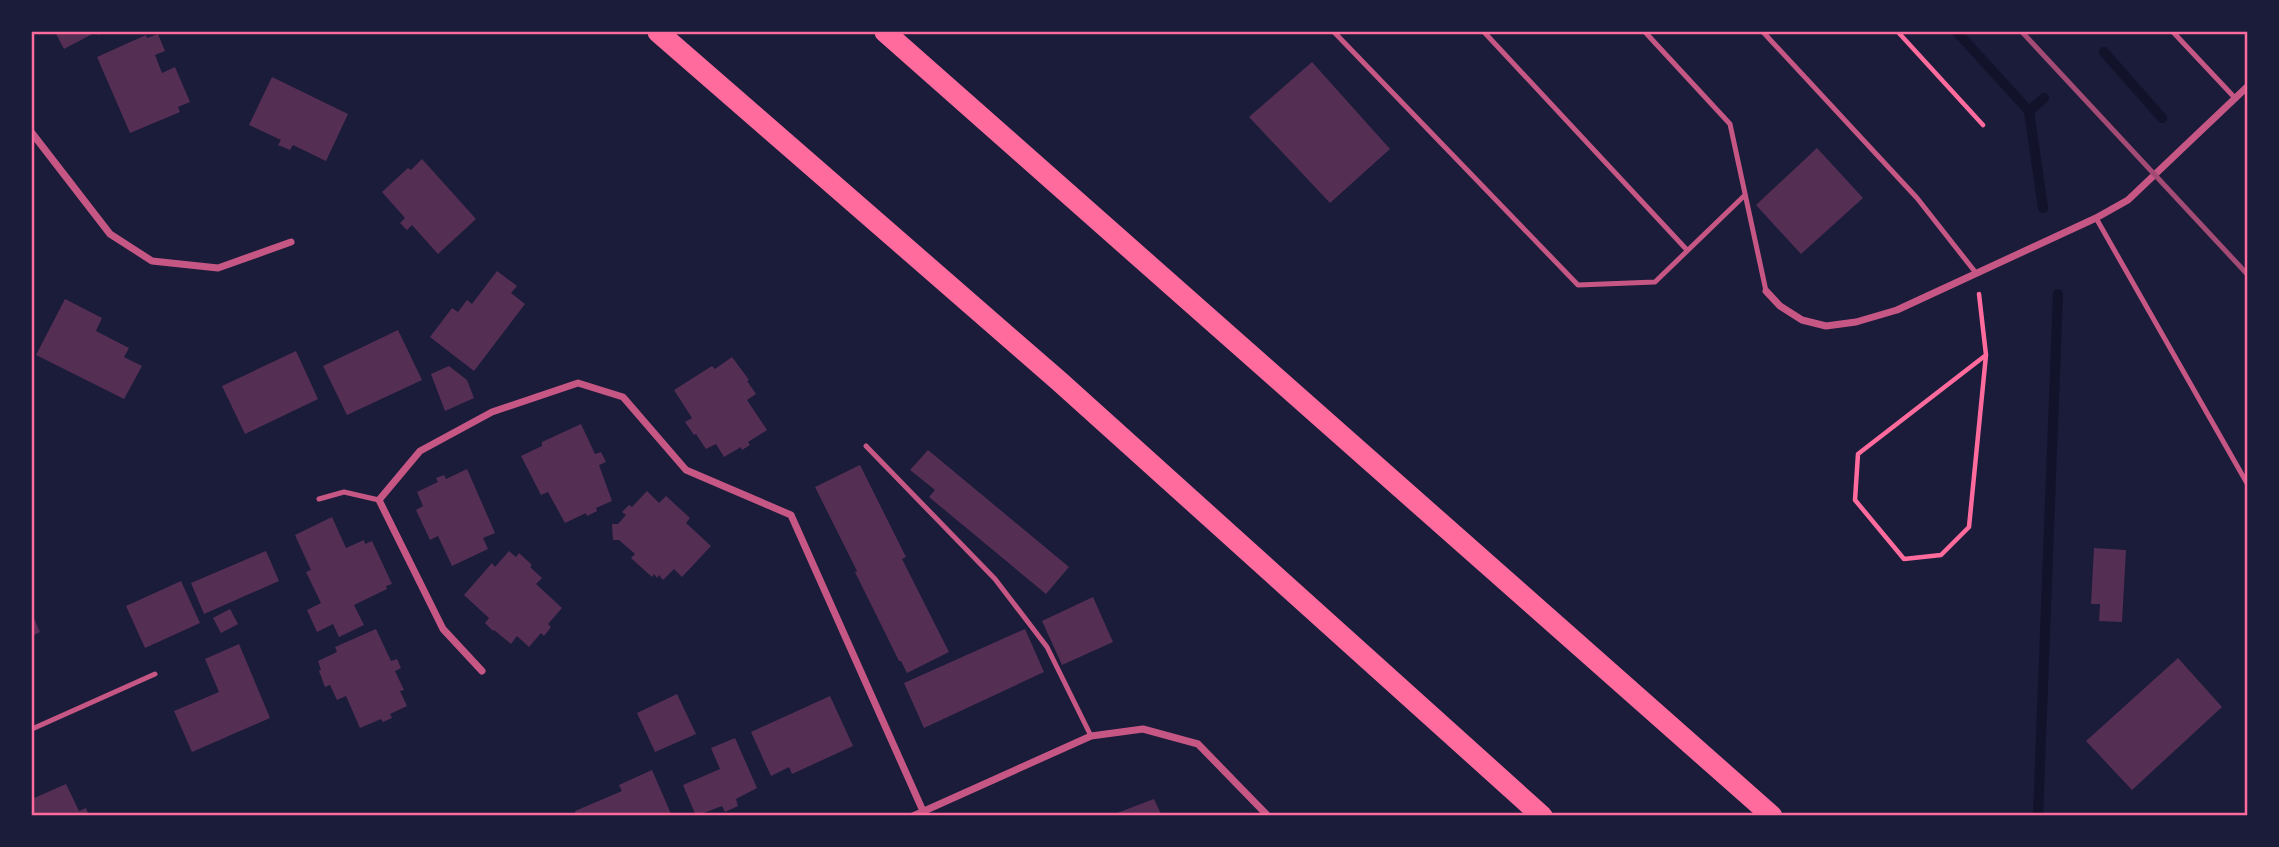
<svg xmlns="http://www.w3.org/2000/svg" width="2279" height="847" font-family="Overpass,sans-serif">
<rect width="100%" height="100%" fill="#1b1b3a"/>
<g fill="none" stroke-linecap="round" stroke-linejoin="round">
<!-- stream -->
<path stroke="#12122b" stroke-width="10" d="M1957,32L2029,111L2043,208
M2104,52L2162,118
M2029,111L2044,98
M2038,816L2058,294"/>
</g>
<!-- building -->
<path fill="#542f53" d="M55,32H105L98,35L96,32L64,49Z
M158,34L165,51L155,55L162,73L175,67L190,102L178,107L180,112L130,133L97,57L146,35L147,38Z
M1312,62L1390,149L1330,203L1249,117Z
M272,77L348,114L326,161L293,145L290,150L278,145L281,140L249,125Z
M1817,148L1863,198L1801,254L1756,205Z
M422,159L476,219L438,254L412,225L407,230L400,223L405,218L382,192L408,168L411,170Z
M497,271L517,286L511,293L525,304L474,371L430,337L452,308L458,312L467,300L472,304Z
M65,299L102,318L96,331L129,348L124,357L142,366L124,399L36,355Z
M398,330L422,380L347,415L323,366Z
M296,351L318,399L245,434L222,386Z
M732,357L749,380L747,381L756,394L747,400L767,430L748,442L750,445L742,450L741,447L724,457L716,444L706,449L696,434L694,435L685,422L692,418L674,390L712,366L715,369Z
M449,366L467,380L474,398L445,411L431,374Z
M581,424L595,454L601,452L606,462L599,465L612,501L596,508L597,511L587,516L586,513L565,523L548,492L541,495L521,456L542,446V442Z
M928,450L1069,567L1046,594L929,497L935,490L910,470Z
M860,465L906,557L902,559L949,652L907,673L901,661H899L855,572L857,571L815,487Z
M467,469L495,533L483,538L488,549L452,566L438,536L430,540L416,510L423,506L417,492L438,482L436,478L444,475L446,479Z
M647,491L659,503L666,496L690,518L686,523L711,546L682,577L674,569L663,580L659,575L657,578L654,574L652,577L631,558L635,554L619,540H613L612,524H618L626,515L622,512L629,505L632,507Z
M332,517L346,548L364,540L365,544L372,541L392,584L386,586L387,589L354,605L364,625L339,637L333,624L317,632L307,610L321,603L306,572L311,570L295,535Z
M2094,548L2126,550L2122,622L2099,621L2100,604H2091Z
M266,551L279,581L204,614L191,583Z
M509,551L516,557L519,553L532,565L530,567L542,578L536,584L562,608L548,624L551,627L544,636L541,633L529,647L517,636L511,644L494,630L493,631L485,623L489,618L464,595L492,563L495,567Z
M181,581L200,623L145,648L126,606Z
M1093,597L1113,642L1062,665L1042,621Z
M230,609L238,624L221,633L213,618Z
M32,614L40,632L32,636Z
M376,629L391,661L397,659L401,668L395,671L404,690L400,691L407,706L390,714L392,718L383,722L381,719L360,728L346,696L337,700L330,685L325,687L319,671L321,670L318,661L337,652L335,647Z
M1025,629L1044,672L924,728L904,683Z
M239,644L270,718L192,752L174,711L219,692L205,659Z
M2178,658L2222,707L2132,790L2086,741Z
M677,694L696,734L655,752L637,713Z
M830,696L853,746L792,774L789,767L771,776L751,732Z
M735,738L757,788L736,799L738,806L725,812L722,806L696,816L683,785L720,769L711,748Z
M652,770L672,816H576L575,811L622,791L619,785Z
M66,784L79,811L86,808L89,816H32V799Z
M1154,799L1162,816H1118L1117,813Z"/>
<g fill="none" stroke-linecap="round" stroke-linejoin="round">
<!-- path -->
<path stroke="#ff6b9d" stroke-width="4.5" d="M1898,32L1983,125
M1979,294L1986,355L1969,527L1941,555L1904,559L1855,500L1858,454L1986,355"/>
<!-- service -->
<path stroke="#c65784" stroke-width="5" d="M1334,32L1578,285L1655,282L1745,195
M1484,32L1687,250
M1645,32L1730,124L1766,291
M1763,32L1917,198L1976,273
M2173,32L2235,98
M2096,218L2248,485
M866,446L995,579L1047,647L1091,736
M319,499L344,492L379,500
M32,729L155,674"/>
<!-- minor -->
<path stroke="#c65784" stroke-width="7" d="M32,133L110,234L152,261L218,268L291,242
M1766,291L1780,306L1802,320L1826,326L1856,322L1897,310L2096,218L2128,200L2248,86
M482,671L443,629L379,500L420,451L492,412L578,383L623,397L686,470L791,515L923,811
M913,816L1091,736L1143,729L1198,744L1268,816"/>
<!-- motorway -->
<path stroke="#ff6b9d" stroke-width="21" d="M658,32L1059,381L1542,816
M885,32L1772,816"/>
<!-- rail -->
<path stroke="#a44b75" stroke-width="5" d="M2022,32L2248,275"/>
</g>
<!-- border -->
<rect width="2279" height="847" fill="none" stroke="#1b1b3a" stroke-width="66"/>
<rect x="33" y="33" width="2213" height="781" fill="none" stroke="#ff6b9d" stroke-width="2.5"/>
</svg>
